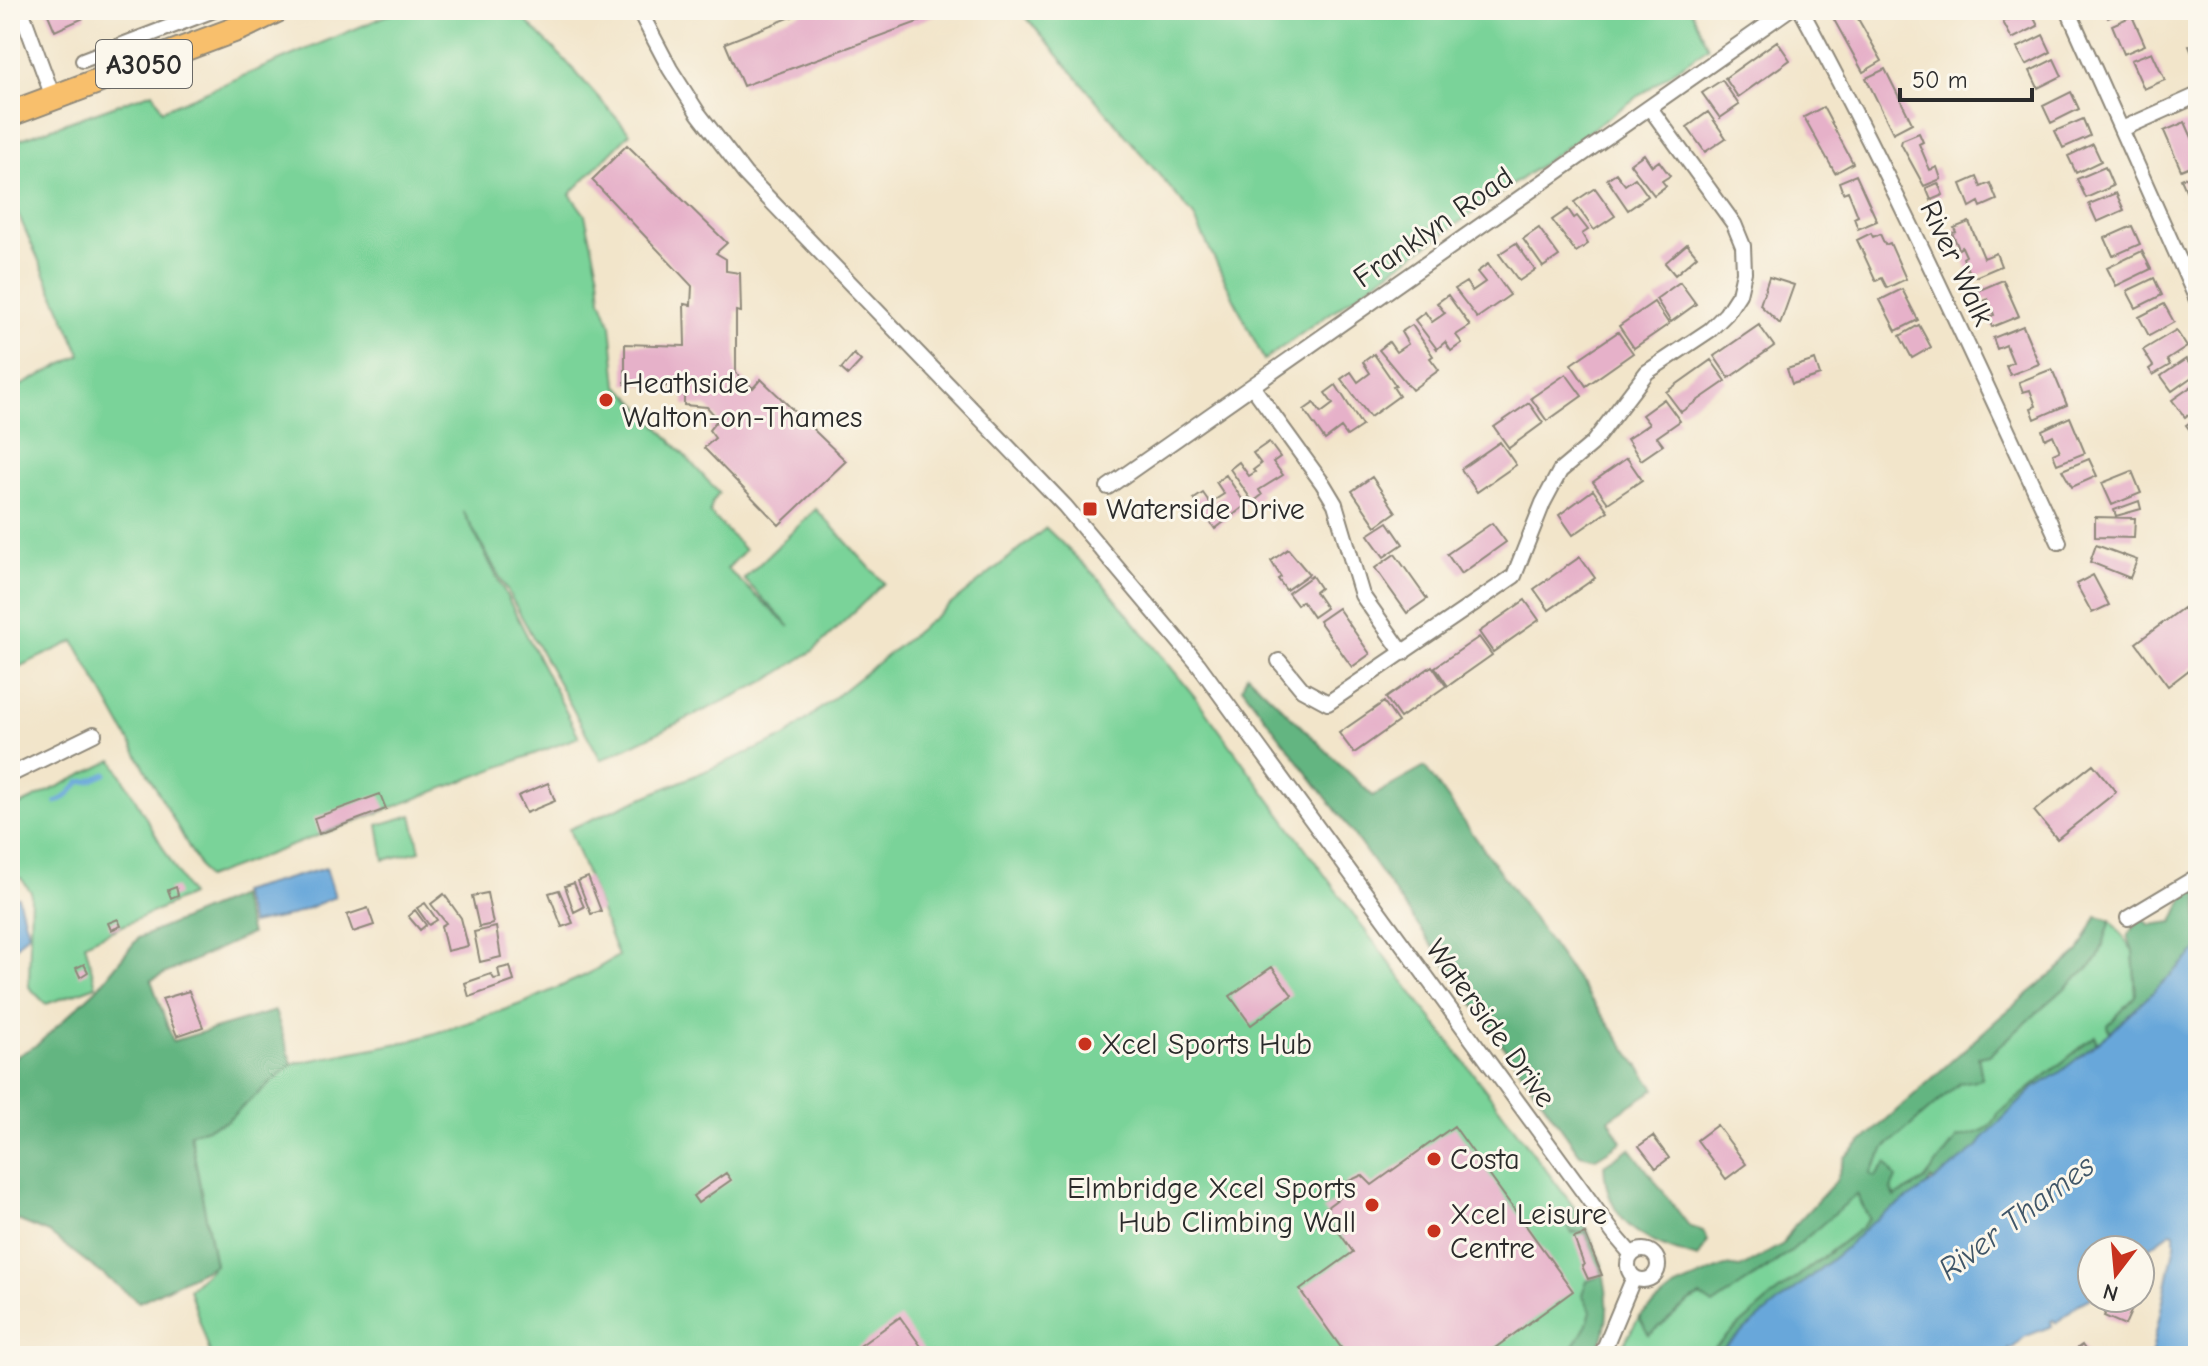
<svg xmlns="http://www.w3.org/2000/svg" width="2208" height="1366" font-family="'Comic Neue',sans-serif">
<rect width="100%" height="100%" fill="#fbf7ec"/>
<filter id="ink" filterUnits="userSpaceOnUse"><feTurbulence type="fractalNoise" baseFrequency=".0125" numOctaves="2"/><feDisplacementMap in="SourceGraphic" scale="16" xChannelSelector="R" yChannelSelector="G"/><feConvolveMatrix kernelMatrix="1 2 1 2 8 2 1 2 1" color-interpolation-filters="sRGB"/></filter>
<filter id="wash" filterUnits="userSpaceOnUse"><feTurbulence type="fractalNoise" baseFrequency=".006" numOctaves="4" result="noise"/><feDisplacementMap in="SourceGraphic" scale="32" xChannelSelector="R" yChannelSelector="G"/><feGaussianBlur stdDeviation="1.8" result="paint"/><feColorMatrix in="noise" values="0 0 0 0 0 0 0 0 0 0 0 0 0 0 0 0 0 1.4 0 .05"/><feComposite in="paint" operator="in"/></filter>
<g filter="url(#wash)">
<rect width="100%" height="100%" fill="#f2e5ca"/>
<!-- green -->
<path fill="#7ad399" stroke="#527f62" stroke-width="2" d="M400,10H515L564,59L630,133L570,194L585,215L599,275L601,299L611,325L617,385L628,394L719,493L712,503L710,513L745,550L727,569L790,627L744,579L816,509L884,583L814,650L768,680L601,760L463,511L579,737L206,878L74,641L10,671V391L81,355L10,196V143L153,92L162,110Z
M1020,10H1691L1708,47L1264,360L1193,215Z
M1046,528L1101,581L1196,698L1370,937L1583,1219L1602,1264L1603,1289L1585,1356H211L189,1289L215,1265L190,1133L225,1122L292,1064L410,1041L467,1023L526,1002L586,975L618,956L569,829L785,737Z
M113,760L190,895L85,943L96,986L46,1004L29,987L31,892L21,878H10V810Z
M412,815L420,851L384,860L378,825Z
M2111,920L2133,951L2136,996L2108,1025L2110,1033L2098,1043L2094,1037L1998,1114C1991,1132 1974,1134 1957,1138L1924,1181L1895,1197L1891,1189L1887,1164L1875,1177L1870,1174L1884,1148L1960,1082L1982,1078L1978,1057L1989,1055L2098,959Z
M1856,1193L1869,1218L1861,1228L1774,1295L1705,1356H1617L1639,1317L1649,1335C1666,1323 1679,1305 1698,1297C1713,1291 1731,1291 1745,1283C1786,1259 1821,1224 1856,1193Z"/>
<!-- forest -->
<path fill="#63b581" stroke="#477056" stroke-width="2" d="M1247,674L1373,796L1425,767L1655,1089L1609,1119L1622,1142L1596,1158L1580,1154L1341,817L1242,687Z
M2198,885V974L2110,1033L2108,1025L2136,996L2133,951L2128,936L2141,917L2150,925L2173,922L2187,891Z
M239,896L251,934L151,980L173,1041L275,1011L292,1064L225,1122L190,1134L215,1265L139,1302L49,1233L10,1217V1060L38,1044L97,989L138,938Z
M2097,916L2111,920L2098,959L1989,1055L1978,1057L1982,1079L1960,1083L1885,1148L1870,1174L1875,1177L1886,1163L1896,1178L1891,1189L1895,1197L1924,1181L1957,1138C1974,1134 1991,1132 1998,1114L2095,1036L2097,1053L1948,1186L1931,1179L1922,1193L1726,1356H1705L1774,1295L1861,1228L1869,1218L1857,1194L1791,1251L1713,1305L1700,1296C1680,1306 1667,1322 1649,1335L1639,1317L1676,1287L1725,1266L1740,1268L1783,1244L1794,1226L1836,1181L1845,1157L1999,1018L2079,952Z
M1630,1148L1690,1227L1703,1231L1708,1241L1698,1258C1647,1243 1606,1226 1604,1165Z
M1573,1207C1596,1243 1615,1289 1604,1333C1602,1341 1596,1349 1593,1356H1566C1579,1338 1585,1332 1591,1311L1582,1294L1587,1281L1600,1276L1585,1232L1572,1233L1567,1226L1564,1216Z"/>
<!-- water -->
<path fill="#67a7da" stroke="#496982" stroke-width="2" d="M326,868L335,897L289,916L251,924L240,892Z
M10,895L18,897L28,933L10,953Z
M2198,949V1356H2151L2175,1244V1233L2171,1232L2140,1254V1250H2092V1287L2088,1290L2092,1297L2077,1305L2056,1323L2054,1320L2051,1321L2052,1326L2024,1337L2012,1349L2008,1348L2009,1352L2001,1356H1713L1843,1250L1872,1222L1927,1186L1978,1147L1983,1138L2033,1089L2060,1072L2110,1033Z"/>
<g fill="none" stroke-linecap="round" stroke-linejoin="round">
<!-- stream -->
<path stroke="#67a7da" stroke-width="5" d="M56,802L66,797L80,782L90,781L106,774"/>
</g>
<g id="blocks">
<!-- building -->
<path fill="#e6b1c9" d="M46,10H84L86,17L55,31Z
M809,10H935L937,15L743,86L725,43Z
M1847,10H1853L1882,61L1863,72L1833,18Z
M2030,10L2038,26L2012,39L2003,22Z
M2104,10H2126L2108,18Z
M2132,16L2145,45L2124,54L2112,25Z
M2043,35L2051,52L2026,65L2017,48Z
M1777,41L1790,60L1738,97L1725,78Z
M2198,43V67L2189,46Z
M2152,52L2165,80L2144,89L2131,60Z
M2054,59L2062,76L2038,88L2030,71Z
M1885,69L1912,123L1893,133L1866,78Z
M1722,80L1739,105L1720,118L1702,93Z
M2071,92L2079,109L2051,123L2043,106Z
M1823,107L1853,163L1835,173L1804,117Z
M1708,112L1726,138L1705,152L1687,127Z
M2083,119L2090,136L2063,148L2055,131Z
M2185,122L2198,151V163L2181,170L2164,131Z
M1919,133L1923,142L1919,144L1930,170L1937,167L1941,179L1924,186L1901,144L1902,140Z
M2093,144L2101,161L2076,173L2068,156Z
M627,145L727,243L716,253L726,259V271L740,273L741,312L736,311V373L753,388L761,379L846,461L779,525L704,448L715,438L709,430L718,419L707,407L684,405V387L625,384V344L685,346L684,304L691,305L692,286L592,180Z
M1644,154L1652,166L1659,161L1670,176L1662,181L1666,186L1654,195L1630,164Z
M2105,167L2113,186L2086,198L2077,179Z
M2198,172V207L2194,209L2181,179Z
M1616,173L1625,185L1635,178L1648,196L1628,210L1607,179Z
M1856,175L1877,221L1858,229L1854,218L1858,216L1848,191L1843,193L1839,182Z
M1977,177L1981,187L1990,183L1997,200L1981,207L1979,202L1970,207L1961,184Z
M1938,183L1943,195L1931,200L1926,188Z
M1595,188L1615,216L1594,230L1574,202Z
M2116,193L2124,210L2097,222L2089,204Z
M1568,209L1574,218L1577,216L1588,230L1582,234L1588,244L1576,252L1552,220Z
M1969,222L1984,258L1996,253L2001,266L1975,277L1973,274L1970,275L1963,258L1966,256L1962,247L1959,249L1952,233L1956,232L1954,228Z
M2132,226L2140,244L2113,256L2105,238Z
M1539,228L1559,256L1543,267L1523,239Z
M1871,233L1873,237L1880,234L1885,245L1890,243L1906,279L1887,288L1882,278L1876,281L1857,240Z
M1516,243L1535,270L1519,281L1499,254Z
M1687,244L1697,256L1675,275L1665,263Z
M2142,251L2151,269L2116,286L2107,268Z
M1488,264L1510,295L1477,318L1455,289L1466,282L1472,291L1485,282L1477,272Z
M1769,277L1794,285L1780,324L1760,305Z
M2154,278L2162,295L2136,308L2127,291Z
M2003,280L2019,316L1992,327L1988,317L1994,315L1988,299L1979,303L1975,292Z
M1680,282L1696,304L1671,322L1656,299Z
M1902,289L1918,320L1896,331L1880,300Z
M1448,295L1470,326L1456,335L1462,343L1451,351L1445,342L1437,349L1415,320L1425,312L1432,322L1445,313L1437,303Z
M1654,302L1669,324L1634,348L1619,326Z
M2164,304L2174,322L2149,336L2139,317Z
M1412,325L1433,356L1430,358L1439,370L1412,390L1379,350L1389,342L1396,352L1408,344L1401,332Z
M1759,325L1774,346L1729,378L1714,356Z
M1919,325L1931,347L1912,358L1900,336Z
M2023,326L2039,364L2010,375L2006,366L2013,362L2006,345L1997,349L1993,338Z
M2176,330L2187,347L2167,360L2170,365L2153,375L2149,369L2153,366L2143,350Z
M1618,332L1633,353L1586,386L1571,364Z
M854,354L861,361L848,375L841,369Z
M1374,354L1396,386L1393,387L1399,396L1370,417L1341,379L1351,372L1358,382L1370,373L1363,362Z
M2186,359L2196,374L2172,391L2161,376Z
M1711,360L1726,381L1681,412L1666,392Z
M1815,360L1820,375L1792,384L1787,369Z
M2052,369L2067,405L2035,419L2031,408L2036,406L2030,390L2023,392L2019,382Z
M1566,374L1582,396L1547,421L1531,398Z
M2198,382V407L2185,417L2172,400Z
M1336,385L1362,426L1347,436L1341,428L1325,440L1304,410L1314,403L1321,413L1333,404L1325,393Z
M1664,399L1680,421L1657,437L1663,445L1641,460L1627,439L1649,424L1642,415Z
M1529,403L1543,423L1509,448L1494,427Z
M2070,417L2085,453L2057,464L2053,454L2060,451L2053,435L2045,439L2042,430Z
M2198,417V441L2186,425Z
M1269,442L1280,457L1273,462L1283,475L1259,490L1262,495L1253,502L1230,469L1239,462L1249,476L1255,472L1253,470L1261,464L1253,453Z
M1500,442L1516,465L1477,492L1461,469Z
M1627,458L1642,480L1608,503L1593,482Z
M2089,459L2097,476L2072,487L2062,470Z
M2132,471L2141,493L2112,505L2102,483Z
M1226,475L1246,505L1215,529L1194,499L1203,493L1210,503L1224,494L1216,482Z
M1372,477L1396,512L1376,526L1352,491Z
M1593,490L1608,511L1573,535L1559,515Z
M2139,501L2141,509L2116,516L2114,510Z
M2095,517L2135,518L2134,538L2095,537Z
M1388,522L1403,544L1384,557L1368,535Z
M1492,523L1506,542L1461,574L1447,554Z
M2096,545L2137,560L2130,578L2090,562Z
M1288,549L1309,574L1286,590L1278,579L1281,577L1271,561Z
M1395,554L1427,599L1407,613L1375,568Z
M1580,557L1595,578L1549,610L1534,589Z
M2093,575L2109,605L2092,613L2076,584Z
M1312,576L1320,588L1315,592L1326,608L1313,617L1302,601L1297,605L1288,593Z
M1525,600L1539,620L1493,652L1479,632Z
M2198,601V663L2168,686L2136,643L2183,608L2185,611Z
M1338,608L1370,654L1352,667L1319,621Z
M1479,637L1492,655L1448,686L1435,667Z
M1432,666L1446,686L1400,718L1386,698Z
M1384,702L1398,722L1354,753L1339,733Z
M2093,764L2116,792L2057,839L2034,811Z
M548,783L555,801L526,813L518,796Z
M380,794L386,809L319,834L314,818Z
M588,877L601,911L591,914L578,881Z
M574,883L584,907L574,912L565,886Z
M176,887L178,895L171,898L168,890Z
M559,890L573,923L562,927L549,893Z
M487,893L493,924L479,927L472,896Z
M444,894L461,918L468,946L447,951L441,926L446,923L431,904Z
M425,903L437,920L429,925L417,908Z
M368,908L374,925L353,932L347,915Z
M415,910L426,925L420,930L408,916Z
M118,919L121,926L111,930L108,923Z
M496,927L501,957L480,962L474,932Z
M84,964L88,972L80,977L76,968Z
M510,966L514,981L469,997L465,983L491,974L494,979L500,978L498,969Z
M1272,967L1292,995L1251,1025L1230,996Z
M189,991L203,1027L177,1036L162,999Z
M1717,1125L1746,1164L1726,1179L1697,1140Z
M1454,1126L1573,1291L1484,1356H1347L1300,1290L1353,1252L1323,1210L1350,1190L1345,1183L1362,1175L1372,1185Z
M1653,1136L1669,1158L1656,1168L1639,1146Z
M726,1173L731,1180L698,1203L693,1196Z
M1585,1234L1602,1275L1588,1279L1582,1266L1584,1265L1574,1238Z
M2112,1298H2137L2125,1325L2104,1316Z
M900,1317L928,1356H846Z
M2082,1345L2090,1356H2075L2072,1352Z"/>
</g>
</g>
<g filter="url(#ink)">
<use href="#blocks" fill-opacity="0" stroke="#8e887a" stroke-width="2"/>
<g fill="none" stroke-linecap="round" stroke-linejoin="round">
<!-- street casing -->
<g stroke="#8e887a" stroke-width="18">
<path id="street" d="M21,10L53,97
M639,10L670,69L698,113L745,174L1065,506L1198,664L1614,1234L1632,1255
M1801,10C1895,183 1976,364 2059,542
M2068,10L2198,302
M83,60L214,10
M2122,129L2198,95
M1252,386L1323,484L1335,504L1362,595L1403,653
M1108,487L1788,10
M1279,661L1302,689L1328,703L1514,576L1543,503L1560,471L1592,444L1647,372L1710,330L1726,314L1739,294L1744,272L1743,246L1734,224L1650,108
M10,775L94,734
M2128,918L2198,876
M1628 1265a15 15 0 1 1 30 0a15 15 0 1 1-30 0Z
M1601,1356L1634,1277"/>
</g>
<!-- primary casing -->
<g stroke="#8e887a" stroke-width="28">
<path id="primary" d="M10,114L242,27L277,10"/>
</g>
<!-- street -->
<use href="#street" stroke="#fff" stroke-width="14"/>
<!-- primary -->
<use href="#primary" stroke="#f8bf6c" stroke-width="24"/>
</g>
</g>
<!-- markers -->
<g fill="#c8321e" stroke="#fbf7ec" stroke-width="3">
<circle cx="606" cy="400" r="8"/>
<rect x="1082" y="501" width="16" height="16" rx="4"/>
<circle cx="1085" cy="1044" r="8"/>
<circle cx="1434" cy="1159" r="8"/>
<circle cx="1372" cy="1205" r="8"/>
<circle cx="1434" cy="1231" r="8"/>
</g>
<g text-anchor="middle" stroke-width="6" stroke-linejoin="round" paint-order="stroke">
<!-- shield labels -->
<rect fill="#fbf7ec" stroke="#696865" stroke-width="2" x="96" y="40" width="96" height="48" rx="6"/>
<g font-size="28" font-weight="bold" fill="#2b2b2b">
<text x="144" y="74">A3050</text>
</g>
<!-- street labels -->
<g font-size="30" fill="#2b2b2b" stroke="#fbf7ec">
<text transform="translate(1433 227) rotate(-35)" y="10">Franklyn Road</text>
<text transform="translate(1957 263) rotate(65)" y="10">River Walk</text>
<text transform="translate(1491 1023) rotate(54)" y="10">Waterside Drive</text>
</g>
<!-- poi labels -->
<g font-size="30" fill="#2b2b2b" stroke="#fbf7ec" text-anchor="start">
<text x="622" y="393">Heathside<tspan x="622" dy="34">Walton-on-Thames</tspan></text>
<text x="1106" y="519">Waterside Drive</text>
<text x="1101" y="1054">Xcel Sports Hub</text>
<text x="1450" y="1169">Costa</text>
<text x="1356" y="1198" text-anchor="end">Elmbridge Xcel Sports<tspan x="1356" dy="34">Hub Climbing Wall</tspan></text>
<text x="1450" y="1224">Xcel Leisure<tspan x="1450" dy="34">Centre</tspan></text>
</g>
<!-- water labels -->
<g font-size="32" font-style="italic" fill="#405668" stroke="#fbf7ec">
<text transform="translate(2016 1217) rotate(-37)" y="11">River Thames</text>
</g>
</g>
<!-- margin -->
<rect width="2208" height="1366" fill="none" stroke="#fbf7ec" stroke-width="40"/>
<!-- north arrow -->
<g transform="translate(2116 1274) rotate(196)"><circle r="38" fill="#fbf7ec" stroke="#a8a59f" stroke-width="2"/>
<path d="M0-6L14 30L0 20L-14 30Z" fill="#c8321e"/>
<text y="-12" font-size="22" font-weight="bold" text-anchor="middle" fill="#2b2b2b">N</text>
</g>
<!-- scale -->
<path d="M1900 88v12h132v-12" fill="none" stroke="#2b2b2b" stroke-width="4"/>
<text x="1912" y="88" font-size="24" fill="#2b2b2b" stroke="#fbf7ec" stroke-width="6" paint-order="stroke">50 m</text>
</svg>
